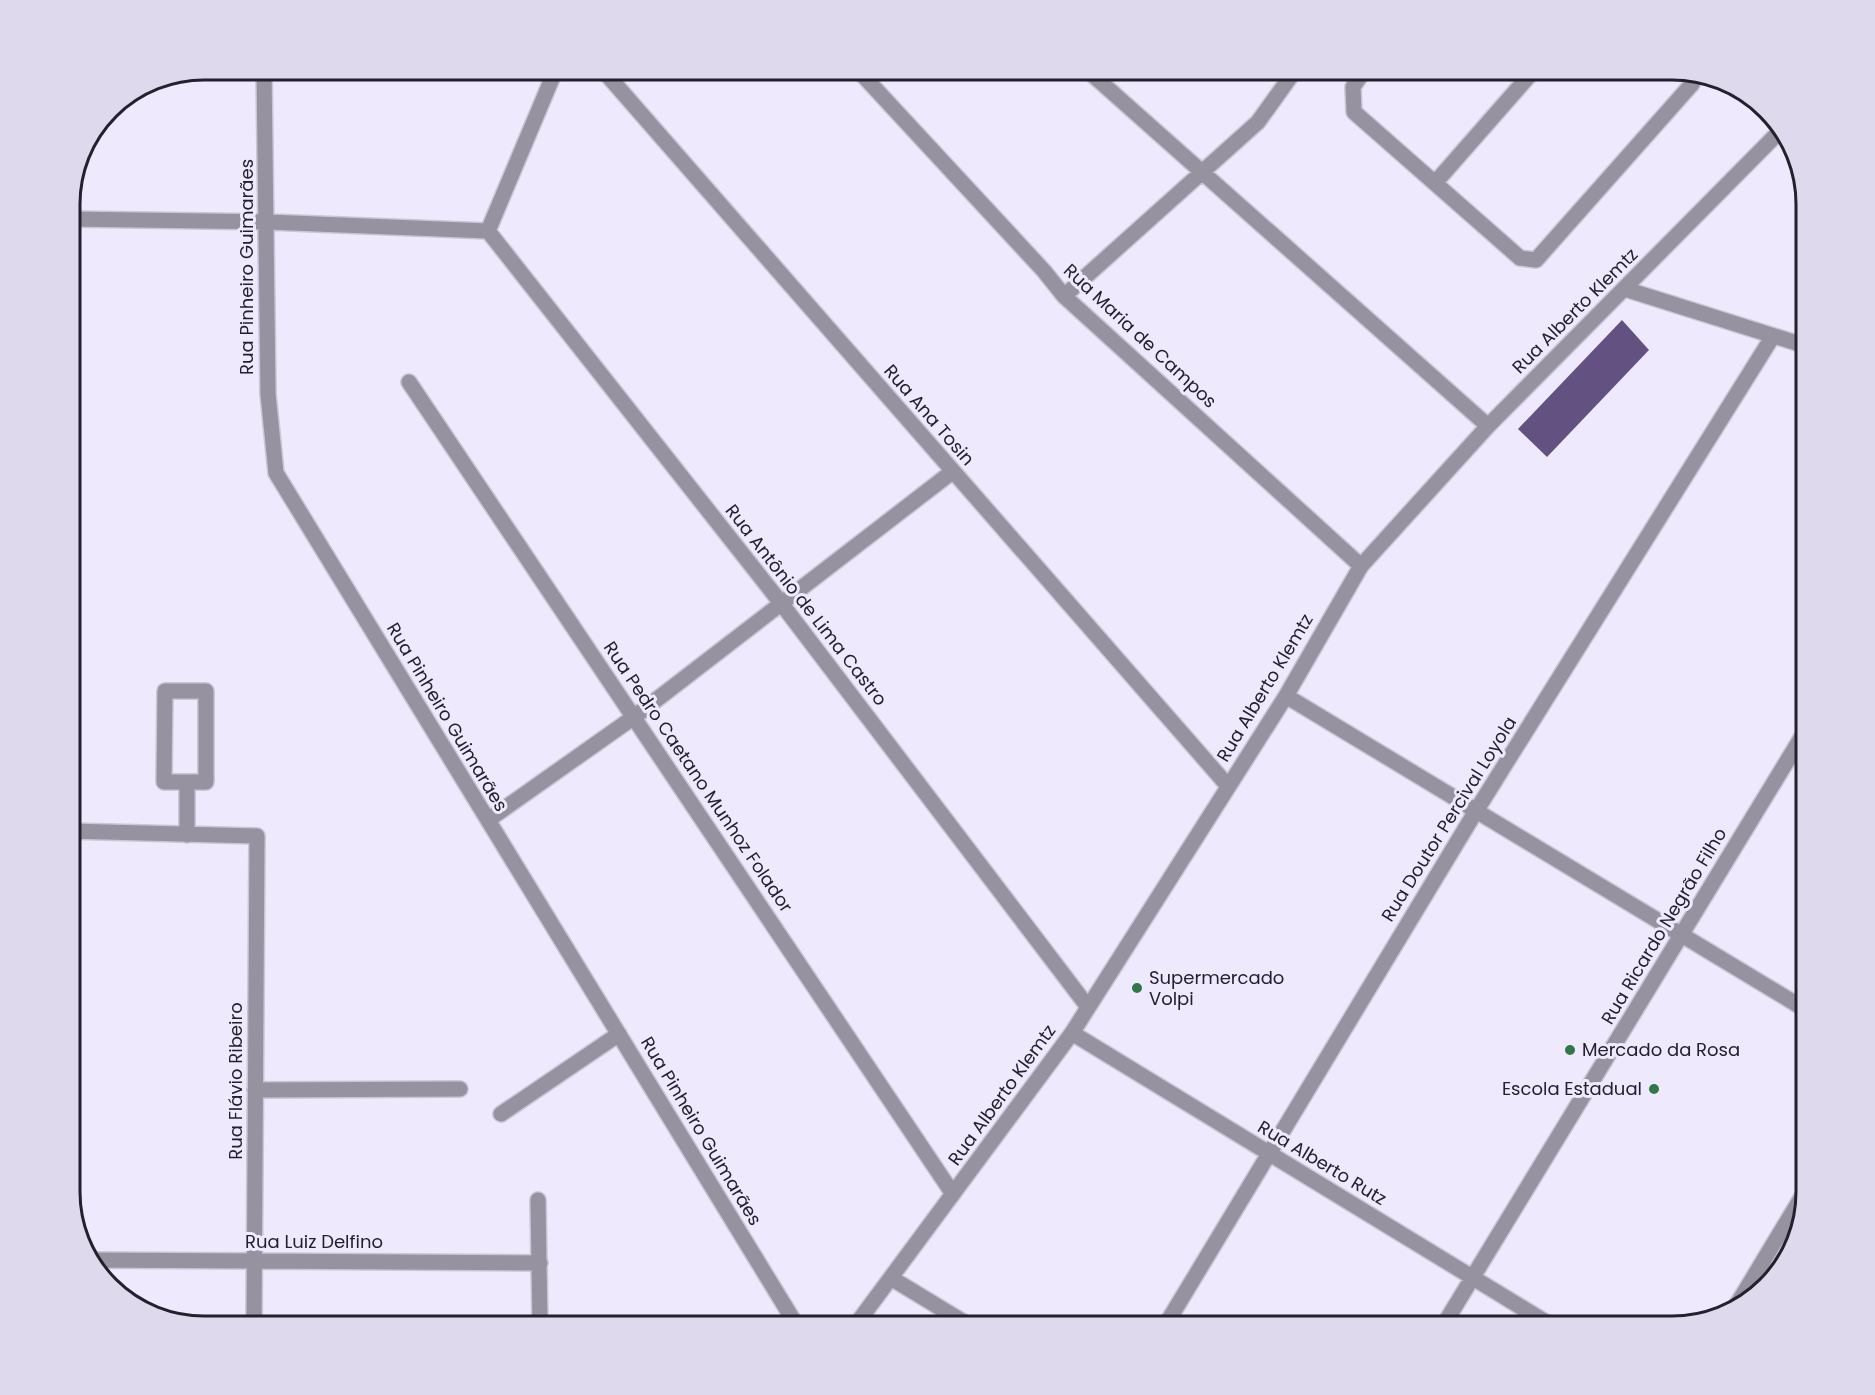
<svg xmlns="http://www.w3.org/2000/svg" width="1875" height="1395" font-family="Poppins,sans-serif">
<rect width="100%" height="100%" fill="#efe9fe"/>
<!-- building -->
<path fill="#635281" d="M1622,320L1649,350L1547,457L1518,429Z"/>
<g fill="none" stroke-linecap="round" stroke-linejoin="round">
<!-- minor casing -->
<g stroke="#cbc5d8" stroke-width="18">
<path id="minor" d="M264,69L268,394L276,473L797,1326
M602,69L1228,786
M857,69L1044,271L1064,296L1361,566
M1086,69L1488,426
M1365,69L1353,87L1354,112L1520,258L1536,260L1692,84L1689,75
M1435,183L1535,69
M69,219L268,222L488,231
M488,231L781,603L1088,1007
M488,231L556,69
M1625,289L1806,346
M1064,296L1258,122L1296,69
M409,382L953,1194
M165,691H206V782H164Z
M1286,696L1806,1010
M488,820L634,717L952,472
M69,831L257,836L254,1326
M187,835V782
M1072,1033L1552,1326
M255,1090L460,1089
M501,1114L619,1034
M538,1200L540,1326
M88,1260L540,1263
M891,1278L970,1326
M1733,1311L1806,1190
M855,1326L1072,1033L1286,696L1361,566L1488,426L1781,130
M1165,1326L1476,811L1773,336
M1443,1326L1806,730"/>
</g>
<!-- minor -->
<use href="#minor" stroke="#9692a0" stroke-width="15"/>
</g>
<!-- markers -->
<g fill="#317844" stroke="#efe9fe" stroke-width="2">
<circle cx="1137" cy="988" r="6"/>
<circle cx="1570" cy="1050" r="6"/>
<circle cx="1654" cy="1089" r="6"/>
</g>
<g text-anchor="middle" stroke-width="6" stroke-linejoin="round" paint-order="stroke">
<!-- street labels -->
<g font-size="18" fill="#25202d" stroke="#efe9fe">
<text transform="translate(247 267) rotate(-90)" y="6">Rua Pinheiro Guimarães</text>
<text transform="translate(1575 311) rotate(-45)" y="6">Rua Alberto Klemtz</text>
<text transform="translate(1140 336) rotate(43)" y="6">Rua Maria de Campos</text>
<text transform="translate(929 415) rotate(49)" y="6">Rua Ana Tosin</text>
<text transform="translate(806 605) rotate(52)" y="6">Rua Antônio de Lima Castro</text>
<text transform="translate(1265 688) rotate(-59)" y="6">Rua Alberto Klemtz</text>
<text transform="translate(447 717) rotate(59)" y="6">Rua Pinheiro Guimarães</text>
<text transform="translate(698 777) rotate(56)" y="6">Rua Pedro Caetano Munhoz Folador</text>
<text transform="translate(1449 819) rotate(-58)" y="6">Rua Doutor Percival Loyola</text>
<text transform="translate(1664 926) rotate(-59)" y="6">Rua Ricardo Negrão Filho</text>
<text transform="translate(236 1081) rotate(-90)" y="6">Rua Flávio Ribeiro</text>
<text transform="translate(1002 1095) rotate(-54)" y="6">Rua Alberto Klemtz</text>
<text transform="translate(701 1131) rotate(59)" y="6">Rua Pinheiro Guimarães</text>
<text transform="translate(1322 1163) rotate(31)" y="6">Rua Alberto Rutz</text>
<text x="314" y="1248">Rua Luiz Delfino</text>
</g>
<!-- poi labels -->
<g font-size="18" fill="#25202d" stroke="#efe9fe" text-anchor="start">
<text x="1149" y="984">Supermercado<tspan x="1149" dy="21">Volpi</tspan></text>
<text x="1582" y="1056">Mercado da Rosa</text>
<text x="1642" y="1095" text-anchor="end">Escola Estadual</text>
</g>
</g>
<!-- crop -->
<path d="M0 0H1875V1395H0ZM204 80H1672A124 124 0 0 1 1796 204V1192A124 124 0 0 1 1672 1316H204A124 124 0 0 1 80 1192V204A124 124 0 0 1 204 80Z" fill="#dfd9ed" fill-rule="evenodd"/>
<path fill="none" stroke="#25202d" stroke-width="3" d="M204 80H1672A124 124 0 0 1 1796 204V1192A124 124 0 0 1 1672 1316H204A124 124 0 0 1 80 1192V204A124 124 0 0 1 204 80Z"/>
</svg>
